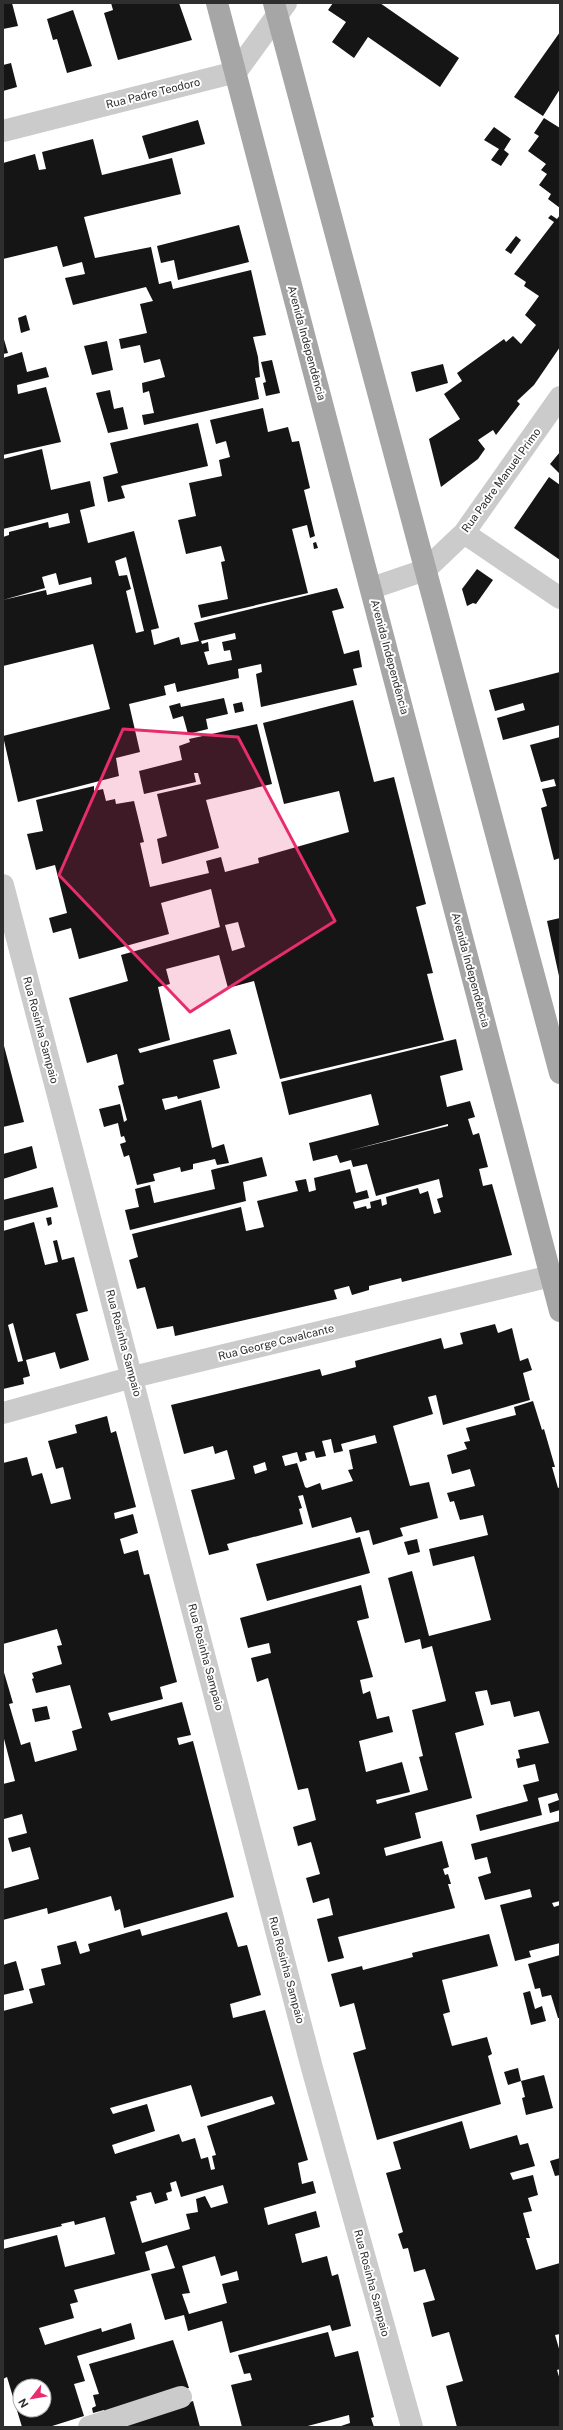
<svg xmlns="http://www.w3.org/2000/svg" width="563" height="2430" font-family="'Public Sans',sans-serif">
<rect width="100%" height="100%" fill="#fff"/>
<!-- building -->
<path fill="#151515" fill-rule="evenodd" d="M12,3L18,26L3,29V4Z
M111,3H179L192,40L118,60L104,13L113,10Z
M333,3H380L459,58L440,87L368,37L354,58L332,42L346,22L328,10Z
M73,10L92,66L67,73L57,39L53,40L47,19Z
M560,32V89L543,116L514,97Z
M11,63L17,87L3,91V65Z
M544,118L560,128V208L548,199L551,194L539,185L547,174L541,170L546,164L528,151L539,136L534,133Z
M198,120L205,144L149,159L142,136Z
M494,127L511,139L504,150L509,154L501,166L491,160L499,149L484,140Z
M93,139L102,175L172,158L181,194L84,217L95,258L151,247L159,284L171,281L173,289L251,270L266,335L253,337L258,357L260,377L255,378L259,399L144,425L142,415L154,413L149,391L143,393L142,383L165,377L160,359L144,363L140,345L121,349L119,339L147,333L140,304L153,301L146,287L73,305L65,278L85,274L82,262L63,267L57,246L3,259V163L35,154L39,170L46,169L42,152Z
M551,215L557,219L560,215V347L534,385L517,401L520,404L496,435L493,430L478,440L485,449L478,459L441,487L429,439L460,419L444,394L462,381L457,373L504,339L506,342L513,336L521,344L536,325L525,315L539,296L524,286L526,282L514,274L554,222L548,218Z
M239,225L249,262L178,280L174,260L161,263L157,246Z
M516,236L521,240L511,254L505,250Z
M26,315L30,330L21,333L18,318Z
M3,336L8,353L3,354Z
M107,341L113,370L92,375L84,346Z
M22,352L27,372L46,367L49,377L17,385L18,394L46,387L61,442L3,455V389L9,387L3,389V358Z
M272,360L280,393L266,396L263,383L266,382L261,362Z
M443,364L448,383L416,392L411,372Z
M110,390L114,409L123,407L128,429L108,433L96,393Z
M263,408L268,432L288,427L292,442L299,441L310,488L304,490L315,536L310,538L307,525L292,529L308,593L201,618L198,605L228,599L221,562L225,561L221,546L186,554L178,520L196,516L189,483L222,476L219,460L230,457L226,441L216,444L210,420Z
M198,423L208,466L121,486L125,498L108,502L103,477L118,473L110,443Z
M42,449L51,490L90,481L95,506L80,510L88,543L134,531L159,628L151,630L154,645L179,637L181,645L199,641L194,623L337,588L344,608L332,611L344,654L359,650L362,667L353,669L357,685L261,707L256,674L262,672L261,664L238,669L239,678L177,692L175,683L164,686L166,695L129,704L140,752L116,758L119,776L18,802L3,736L110,709L93,644L3,666V600L46,590L47,595L92,584L91,577L59,585L56,573L42,577L45,588L3,600V537L9,535V532L48,522L49,528L70,523L68,513L3,529V459ZM126,557L144,631L136,633L126,591L131,589L127,575L119,576L115,561ZM235,633L236,639L222,642L224,651L230,650L232,660L208,665L204,652L209,651L208,642L202,644L201,641Z
M560,452V474L550,464Z
M549,477L560,485V560L514,528Z
M316,542L318,548L314,549L313,543Z
M477,569L493,580L476,604L473,603L467,606L462,589Z
M560,672V725L503,740L497,718L525,710L523,703L495,711L489,690Z
M224,698L228,714L206,719L208,729L188,734L183,716L173,719L169,706L180,703L181,707Z
M353,700L374,782L394,777L426,904L416,907L433,973L427,974L444,1040L280,1079L254,981L228,988L219,955L166,969L170,984L158,987L170,1040L138,1049L140,1053L230,1029L237,1054L213,1060L220,1088L178,1099L177,1096L162,1099L165,1110L201,1100L212,1148L224,1144L229,1163L217,1165L215,1159L193,1164V1169L181,1172L180,1167L153,1174L155,1181L137,1185L129,1155L124,1157L120,1144L126,1142L124,1136L121,1137L118,1123L104,1127L99,1109L120,1104L124,1122L127,1120L118,1086L124,1084L117,1054L87,1063L69,998L128,981L121,955L220,927L211,889L161,903L169,934L79,959L71,928L53,933L49,918L67,913L55,865L36,870L27,834L43,831L36,800L94,786V791L103,789L106,801L115,799L116,804L134,801L144,842L140,843L150,887L209,873L206,861L221,857L225,872L259,863L258,858L349,832L339,791L284,804L263,723ZM238,922L245,947L232,951L225,925Z
M242,702L244,711L235,713L233,704Z
M257,724L272,784L206,800L219,848L162,864L157,839L167,836L157,794L201,784L198,773H194L196,782L144,794L139,771L182,760L179,746L190,742L189,739Z
M560,737V858L554,860L541,808L547,806L542,789L556,786L554,779L541,782L530,745Z
M560,918V976H559L547,921Z
M456,1039L463,1070L440,1076L447,1107L470,1101L475,1117L468,1119L473,1135L479,1133L488,1167L479,1169L483,1186L492,1184L512,1255L402,1282L401,1278L369,1286V1290L352,1295L349,1286L334,1290L337,1299L175,1336L173,1326L157,1329L145,1287L137,1289L129,1260L138,1257L132,1234L241,1207L246,1231L264,1227L257,1201L298,1191L295,1181L306,1179L309,1192L316,1190L314,1178L350,1169L356,1193L367,1190L369,1198L353,1202L355,1209L366,1206L367,1209L371,1208L370,1202L381,1199L382,1206L387,1204L386,1197L418,1188L420,1194L428,1191L434,1214L441,1212L437,1199L443,1197L439,1179L376,1196L367,1164L353,1167L351,1160L340,1163L337,1155L313,1161L309,1143L379,1125L371,1094L289,1115L281,1082ZM448,1124V1126L348,1151L382,1142Z
M3,1042L24,1122L3,1127Z
M32,1146L37,1168L3,1179V1154Z
M262,1157L267,1176L243,1182L246,1201L130,1230L125,1210L139,1207L135,1189L150,1185L154,1203L215,1189L211,1170Z
M53,1187L58,1207L3,1221V1200Z
M51,1217L52,1224L48,1226L46,1218Z
M34,1222L45,1265L58,1262L53,1241L57,1240L62,1260L74,1257L88,1311L76,1314L89,1360L60,1369L55,1352L26,1360L30,1376L23,1378L24,1384L3,1389V1231ZM13,1323L23,1361L18,1362L8,1325Z
M495,1324L498,1333L512,1328L520,1361L528,1358L532,1370L523,1373L530,1400L443,1425L436,1395L428,1397L433,1414L393,1426L410,1486L429,1482L438,1518L400,1528L403,1536L373,1545L369,1530L356,1533L351,1517L312,1528L303,1495L298,1496L302,1508L299,1509L303,1524L227,1544L229,1550L209,1555L191,1490L235,1479L227,1450L215,1454L213,1446L184,1454L171,1405L320,1369L322,1376L356,1367L355,1361L441,1338L444,1349L463,1344L460,1333ZM375,1435L377,1443L349,1450L353,1469L348,1470L353,1481L322,1490L320,1483L307,1488L305,1487L297,1463L285,1466L282,1456L297,1452L300,1462L307,1460L305,1453L314,1451L316,1458L326,1456L322,1441L331,1439L334,1453L343,1451L341,1444ZM265,1462L267,1470L255,1474L253,1466Z
M533,1401L542,1430L544,1429L555,1467H552L558,1488L560,1487V1810L550,1813L548,1804L559,1800L557,1793L538,1798L542,1815L480,1831L476,1815L528,1801L523,1785L539,1781L535,1764L518,1768L516,1759L520,1758L518,1750L549,1743L539,1711L514,1717L510,1701L491,1705L487,1690L475,1692L484,1725L455,1733L472,1798L415,1813L421,1838L384,1848L386,1856L442,1841L449,1867L443,1869L445,1875L448,1874L451,1884H448L455,1908L338,1937L344,1958L328,1962L317,1919L333,1915L329,1898L313,1903L306,1878L320,1874L311,1842L298,1846L293,1827L316,1820L308,1788L298,1790L268,1678L257,1682L251,1658L271,1653L269,1643L248,1648L240,1618L361,1585L369,1618L357,1621L373,1677L360,1680L363,1694L370,1691L377,1719L389,1716L393,1732L359,1741L366,1772L402,1762L410,1792L376,1800L377,1804L428,1790L419,1757L423,1756L412,1710L446,1701L432,1646L422,1649L420,1639L405,1643L388,1578L412,1571L429,1636L491,1620L474,1556L433,1566L429,1549L488,1535L483,1515L460,1520L454,1501L450,1502L447,1493L475,1486L470,1469L452,1474L447,1455L467,1449L464,1442L470,1441L466,1428L516,1415L514,1407Z
M107,1416L111,1433L116,1431L136,1507L114,1513L115,1519L133,1514L138,1533L120,1539L124,1554L138,1550L144,1575L149,1574L177,1682L160,1687L163,1699L108,1713L111,1721L182,1702L191,1735L177,1738L179,1745L193,1741L234,1897L124,1928L120,1909L115,1911L111,1896L48,1914L47,1908L3,1920V1889L39,1879L30,1847L12,1852L8,1838L27,1833L22,1814L4,1819L3,1817V1784L15,1781L3,1735V1669L13,1703L9,1704L21,1745L30,1742L35,1762L77,1750L72,1731L82,1728L70,1685L36,1693L32,1679L34,1678L32,1673L62,1664L57,1646L62,1645L57,1629L3,1644V1463L27,1457L32,1476L42,1473L51,1504L71,1499L63,1467L56,1469L48,1441L77,1433L75,1425Z
M360,1537L370,1573L267,1601L256,1564Z
M417,1539L420,1552L408,1555L404,1542Z
M47,1706L50,1719L35,1722L32,1709Z
M560,1821V1901L552,1903L554,1907L560,1905V1943L529,1951L531,1957L515,1961L500,1905L532,1897L530,1889L485,1900L478,1877L491,1873L487,1857L475,1860L471,1844Z
M227,1912L238,1947L247,1945L261,1995L230,2004L233,2018L265,2010L308,2160L298,2163L302,2184L313,2181L316,2193L264,2208L268,2225L316,2211L320,2227L295,2234L302,2263L327,2256L332,2276L338,2274L351,2326L332,2331L330,2325L230,2353L222,2321L188,2331L184,2315L165,2320L151,2274L175,2268L167,2245L145,2252L150,2270L74,2290L78,2302L70,2304L74,2318L39,2328L45,2345L101,2328L102,2332L131,2323L135,2339L77,2356L85,2381L74,2384L84,2416L49,2427H22L7,2377L3,2379V2249L57,2235L65,2267L115,2254L105,2217L75,2225L74,2221L61,2224L62,2226L3,2240V2011L33,2003L29,1989L45,1985L41,1969L61,1964L57,1946L76,1941L80,1954L90,1951L88,1944L140,1929L142,1936ZM191,2085L201,2117L272,2096L275,2104L207,2126L216,2155L212,2156L215,2169L211,2170L208,2157L201,2159L195,2138L182,2142L179,2134L115,2154L112,2145L155,2131L147,2104L113,2114L110,2108ZM176,2181L181,2197L223,2185L228,2203L211,2208L205,2196L196,2199L198,2212L186,2214L190,2229L142,2243L130,2202L137,2200L136,2196L151,2192L155,2204L168,2200L166,2193L172,2191L170,2183ZM215,2256L221,2276L237,2271L239,2280L222,2284L227,2303L189,2314L182,2294L190,2293L182,2266ZM20,2386H44V2410H20Z
M489,1934L498,1966L442,1980L450,2012L443,2014L452,2046L487,2037L492,2054L488,2056L501,2104L377,2140L353,2053L366,2049L354,2003L340,2007L331,1974L362,1966L363,1970L413,1957L412,1953L428,1949Z
M560,1955V2018H558L551,1995L542,1997L540,1988L535,1989L528,1964Z
M16,1961L24,1990L3,1995V1965Z
M530,1991L535,2009L542,2006L546,2021L531,2025L523,1993Z
M518,2068L521,2081L544,2075L553,2108L526,2115L522,2098L525,2097L521,2081L508,2085L504,2072Z
M462,2121L470,2149L517,2135L520,2145L528,2143L535,2166L510,2173L513,2180L533,2175L538,2195L528,2198L532,2211L523,2213L530,2238H526L536,2270L560,2263V2334L555,2335L560,2352V2369L557,2370L560,2380V2427H457L446,2386L463,2381L458,2364L449,2332L432,2337L423,2303L435,2300L425,2269L414,2272L408,2248L403,2249L398,2234L403,2232L386,2173L401,2169L393,2142Z
M560,2158V2175L555,2176L550,2161Z
M328,2332L335,2357L358,2351L374,2417L371,2418L374,2427H338L350,2423L349,2415L304,2427H242L231,2385L252,2380L250,2373L244,2374L238,2355Z
M173,2340L189,2388L105,2414L104,2410L93,2413L92,2408L96,2406L93,2395L99,2394L89,2364Z
M193,2401L200,2427H110L158,2412Z"/>
<g fill="none" stroke-linecap="round" stroke-linejoin="round">
<!-- minor -->
<path stroke="#cbcbcb" stroke-width="22" d="M3,131L236,72L286,3
M464,533L560,598
M372,588L425,570L464,533L560,397
M3,885L312,2068L412,2427
M3,1413L133,1377L551,1276
M89,2427L181,2397"/>
<!-- major -->
<path stroke="#a6a6a6" stroke-width="22" d="M217,3L560,1311
M274,3L560,1073"/>
</g>
<!-- marked area -->
<path fill="#e82d6f" fill-opacity="0.2" stroke="#e82d6f" stroke-width="3" stroke-linejoin="round" d="M123,729L238,737L335,921L190,1012L59,875Z"/>
<g text-anchor="middle" stroke-width="4" stroke-linejoin="round" paint-order="stroke">
<!-- street labels -->
<g font-size="11" fill="#2e2e2e" stroke="#fff">
<text transform="translate(153 93) rotate(-14)" y="4">Rua Padre Teodoro</text>
<text transform="translate(307 343) rotate(75)" y="4">Avenida Independência</text>
<text transform="translate(501 480) rotate(-54)" y="4">Rua Padre Manuel Primo</text>
<text transform="translate(390 657) rotate(75)" y="4">Avenida Independência</text>
<text transform="translate(471 970) rotate(75)" y="4">Avenida Independência</text>
<text transform="translate(41 1030) rotate(75)" y="4">Rua Rosinha Sampaio</text>
<text transform="translate(276 1342) rotate(-14)" y="4">Rua George Cavalcante</text>
<text transform="translate(124 1343) rotate(75)" y="4">Rua Rosinha Sampaio</text>
<text transform="translate(206 1657) rotate(75)" y="4">Rua Rosinha Sampaio</text>
<text transform="translate(287 1970) rotate(75)" y="4">Rua Rosinha Sampaio</text>
<text transform="translate(372 2283) rotate(75)" y="4">Rua Rosinha Sampaio</text>
</g>
</g>
<!-- border -->
<rect width="563" height="2430" fill="none" stroke="#2e2e2e" stroke-width="8"/>
<!-- north arrow -->
<g transform="translate(32 2398) rotate(239)"><circle r="19" fill="#ffffff" stroke="#ababab"/>
<path d="M0-3L7 15L0 10L-7 15Z" fill="#e82d6f"/>
<text y="-6" font-size="11" font-weight="bold" text-anchor="middle" fill="#2e2e2e">N</text>
</g>
</svg>
